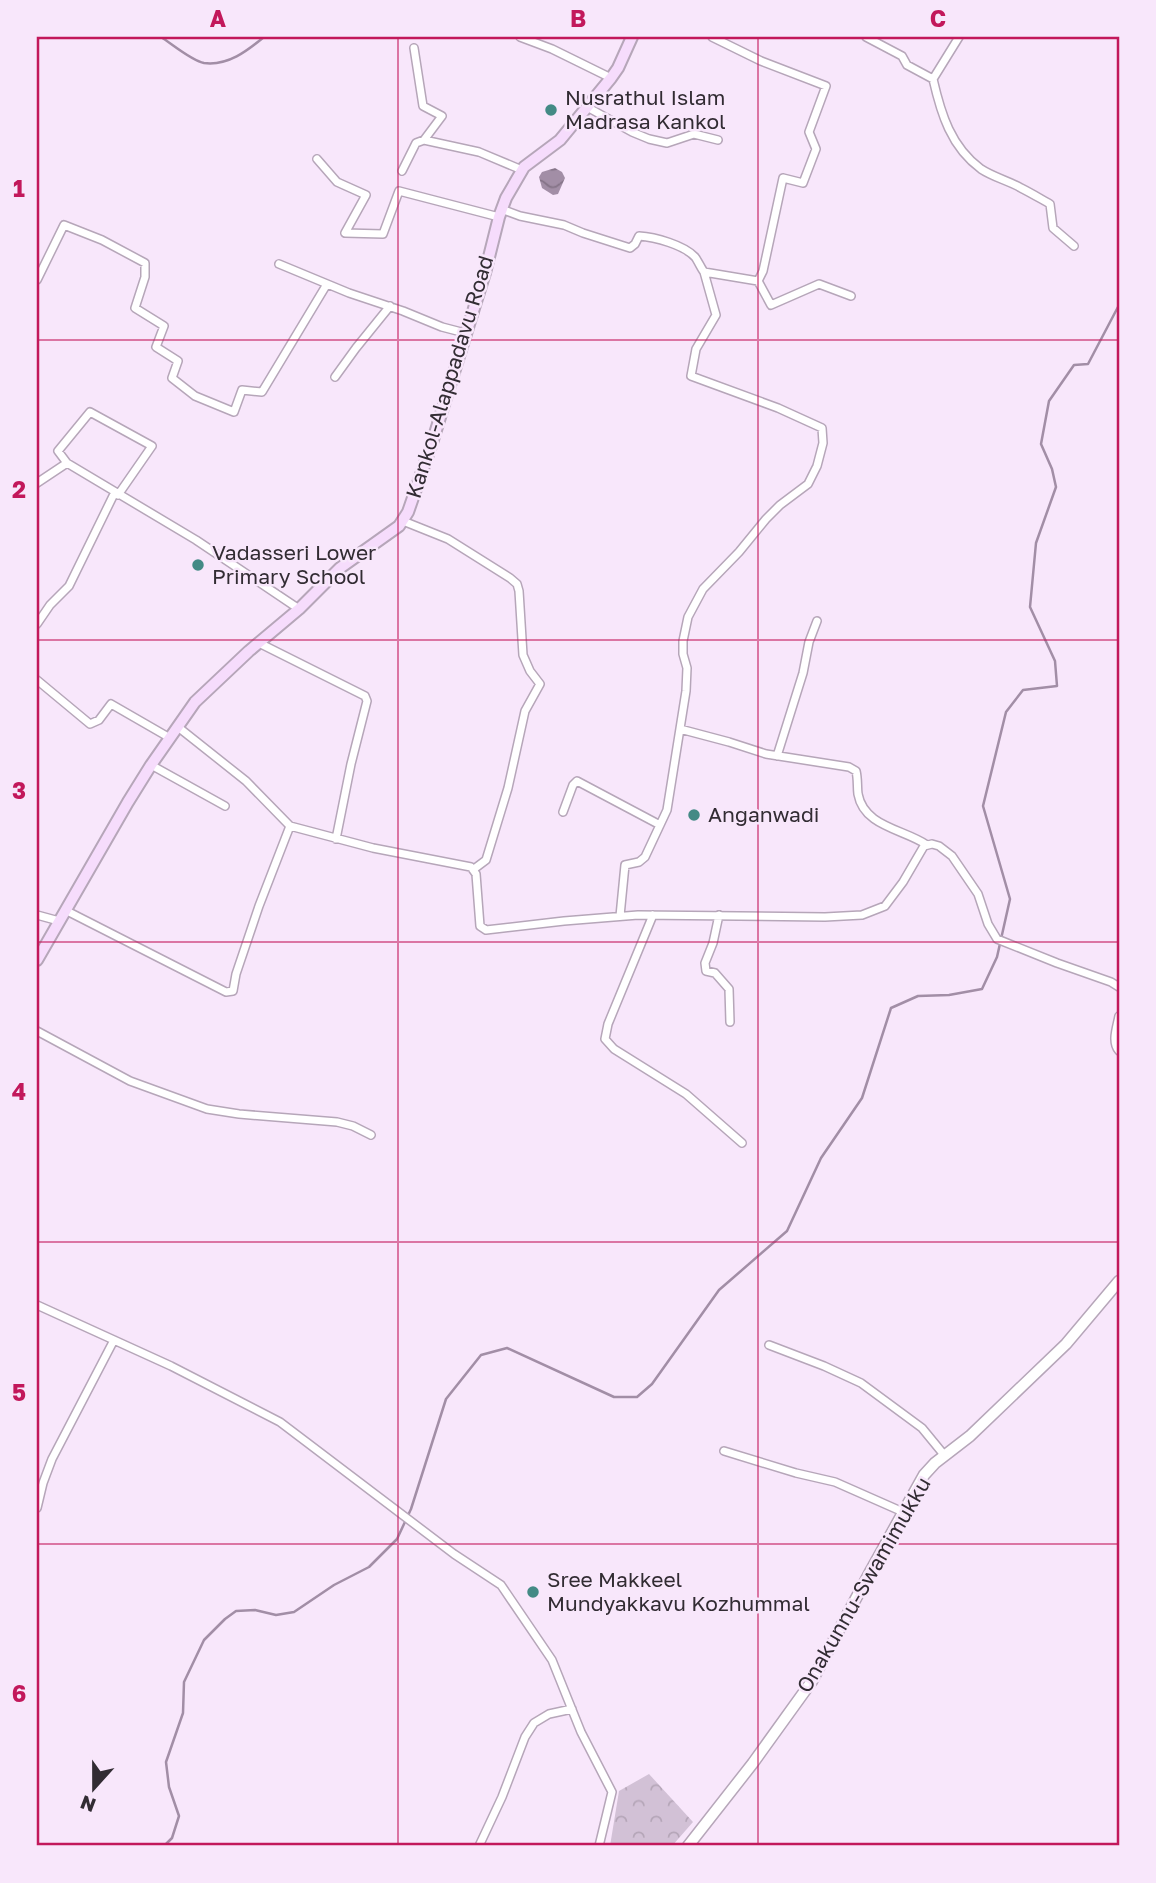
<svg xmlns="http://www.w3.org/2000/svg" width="1156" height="1883" font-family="'Golos Text',sans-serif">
<defs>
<pattern id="forest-crowns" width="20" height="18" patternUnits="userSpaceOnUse" patternTransform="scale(1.75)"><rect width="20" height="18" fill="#d2c1d6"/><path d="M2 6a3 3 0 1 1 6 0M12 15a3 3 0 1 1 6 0" fill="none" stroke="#b5a6b8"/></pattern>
<pattern id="water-waves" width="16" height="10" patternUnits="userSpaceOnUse" patternTransform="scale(1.75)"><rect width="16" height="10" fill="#a28ea6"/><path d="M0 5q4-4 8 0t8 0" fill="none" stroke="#857488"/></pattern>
</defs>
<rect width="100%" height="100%" fill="#f8e7fb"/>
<!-- forest -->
<path fill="url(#forest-crowns)" d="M649,1774L693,1822L672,1846H610L619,1791Z"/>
<!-- water -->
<path fill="url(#water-waves)" d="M555,168L562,172L565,178L558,194L553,195L542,188L539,177L542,172Z"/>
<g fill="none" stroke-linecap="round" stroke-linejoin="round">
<!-- stream -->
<path stroke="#a28ea6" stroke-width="2.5" d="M161,37C172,44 192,61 204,63C228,66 247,51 264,37
M164,1846L172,1838L179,1816L169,1787L166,1762L183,1713L184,1682L204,1640L225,1619L236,1611L255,1610L276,1615L294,1612L334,1585L369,1567L397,1539L411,1509L446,1399L481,1355L507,1348L614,1397H637L652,1384L719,1290L787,1231L821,1158L862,1098L891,1008L918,996L949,995L982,989L997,957L1010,899L983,806L1006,712L1023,690L1057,686L1055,661L1030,607L1036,543L1056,487L1052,469L1041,444L1049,401L1074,365L1088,364L1119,305"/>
<!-- minor casing -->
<g stroke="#b6a6b9" stroke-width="10">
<path id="minor" d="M520,37L552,49L611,78
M866,37L902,56L907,65L933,79L959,37
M414,48L423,106L442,116L424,140
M933,79C941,114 951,147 981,169C993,177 1009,181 1021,188C1031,193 1041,199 1050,204L1053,228L1074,246
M587,107L632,132L649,139L667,143L694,134L718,140
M317,159L337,182L366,195L345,233L383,234L399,191L499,217
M402,171L416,143L424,140L479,152L522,170
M501,209L520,216L564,225L583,233L630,248L635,244L639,236C655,237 684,245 695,257C698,261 701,268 704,272
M279,264L349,293L403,311L442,327L465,333
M37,280L64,225L102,240L145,263V277L135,308L164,326L156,347L178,361L172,378L195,396L234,412L242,390L262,392L327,284
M758,281L771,305L819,284L851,296
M335,377L356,348L390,306
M67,463L58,451L90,412L152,446L118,495
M37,483L67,463L196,540L299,609
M403,521L448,539L510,578L517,584L519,591L523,655L530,671L540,684L525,711L508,788L486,860L474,869
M37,624L50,605L69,586L115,492
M259,643L365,696L367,701L351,764L336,839
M37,680L90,724L99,720L111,704L170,738
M178,727L246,781L290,826L373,848L471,867L476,874L480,926L486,930L564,921L638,915L825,917L862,915L885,906L903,882L924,846L932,844L939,846L952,856L978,894L988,924L997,939L1057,963L1111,982L1119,987
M680,729L729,742L766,754L849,767L856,771C858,779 857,786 858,794C864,827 904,829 927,845
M777,756L803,673L809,642L817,621
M151,765L225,806
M563,812L573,785L577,781L660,825
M65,910L226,992L233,991L236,974L259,906L290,826
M37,915L59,921
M653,915L608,1024L605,1039L614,1049L686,1094L742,1143
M719,915L713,943L705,963L706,971L715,973L729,989L730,1022
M620,916L625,865L639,862L645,857L667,810L686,691L687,668L683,654V641L688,617L703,589L739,552L766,519L780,505L808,484L817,466L823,443L822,428L778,408L691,376L696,349L716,315L704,272L758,281L763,271L783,178L803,183L816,149L809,132L826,86L761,61L712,37
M1119,1016C1117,1027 1111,1042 1119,1051
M37,1031L130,1081L207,1109L239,1114L337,1122L353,1126L371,1135
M37,1305L171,1366L280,1422L454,1554L501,1585L552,1660L581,1732L612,1792L599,1846
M769,1345L824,1366L861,1383L922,1428L945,1456
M724,1451L796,1473L835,1482L903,1512
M37,1508L43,1483L52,1459L114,1340
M479,1846L502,1797L525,1737L534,1723L549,1714L572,1709"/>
</g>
<!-- tertiary casing -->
<g stroke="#b6a6b9" stroke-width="13">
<path id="tertiary" d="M688,1846L753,1763L812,1681L870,1572L924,1475L935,1463L970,1436L1066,1344L1119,1281"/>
</g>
<!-- secondary casing -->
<g stroke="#b6a6b9" stroke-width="14">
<path id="secondary" d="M37,960L128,802L151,765L195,702L249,651L299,609L340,568L399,526L408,512L432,443L485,273L499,217L506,198L524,167L560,140L611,78L618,68L632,37"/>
</g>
<!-- minor -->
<use href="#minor" stroke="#fff" stroke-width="7"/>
<!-- tertiary -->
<use href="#tertiary" stroke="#fff" stroke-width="10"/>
<!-- secondary -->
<use href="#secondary" stroke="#f6dcfc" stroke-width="10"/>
</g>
<!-- grid -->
<path fill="none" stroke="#c2185b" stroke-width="2" stroke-opacity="0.55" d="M398,37V1846M758,37V1846M37,340H1119M37,640H1119M37,942H1119M37,1242H1119M37,1544H1119"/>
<!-- markers -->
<g fill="#438a85" stroke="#f8e7fb" stroke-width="2.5">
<circle cx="551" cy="110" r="7"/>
<circle cx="198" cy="565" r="7"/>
<circle cx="694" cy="815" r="7"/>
<circle cx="533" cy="1592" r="7"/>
</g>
<g text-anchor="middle" stroke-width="5" stroke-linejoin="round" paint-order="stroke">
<!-- poi labels -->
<g font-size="21" fill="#322c33" stroke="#f8e7fb" text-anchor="start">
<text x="565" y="105">Nusrathul Islam<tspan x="565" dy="24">Madrasa Kankol</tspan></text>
<text x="212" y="560">Vadasseri Lower<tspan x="212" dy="24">Primary School</tspan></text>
<text x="708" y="822">Anganwadi</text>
<text x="547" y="1587">Sree Makkeel<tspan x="547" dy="24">Mundyakkavu Kozhummal</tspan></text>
</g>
<!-- street labels -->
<g font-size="21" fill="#322c33" stroke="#f8e7fb">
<text transform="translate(450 377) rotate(-73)" y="7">Kankol-Alappadavu Road</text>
<text transform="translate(864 1585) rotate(-60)" y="7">Onakunnu-Swamimukku</text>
</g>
</g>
<!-- border -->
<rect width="1156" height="1883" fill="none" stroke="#f8e7fb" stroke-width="77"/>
<!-- north arrow -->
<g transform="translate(94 1788) rotate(201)" stroke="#f8e7fb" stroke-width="5" paint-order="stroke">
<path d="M0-5L12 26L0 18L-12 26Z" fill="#322c33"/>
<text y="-10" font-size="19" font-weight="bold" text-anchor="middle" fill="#322c33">N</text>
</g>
<rect x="38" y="38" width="1080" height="1806" fill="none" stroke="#c2185b" stroke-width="2.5"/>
<g font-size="23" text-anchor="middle" font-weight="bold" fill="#c2185b">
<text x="218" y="27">A</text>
<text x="578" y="27">B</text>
<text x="938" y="27">C</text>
<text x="19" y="197">1</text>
<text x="19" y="498">2</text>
<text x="19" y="799">3</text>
<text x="19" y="1100">4</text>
<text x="19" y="1401">5</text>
<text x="19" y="1702">6</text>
</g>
</svg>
